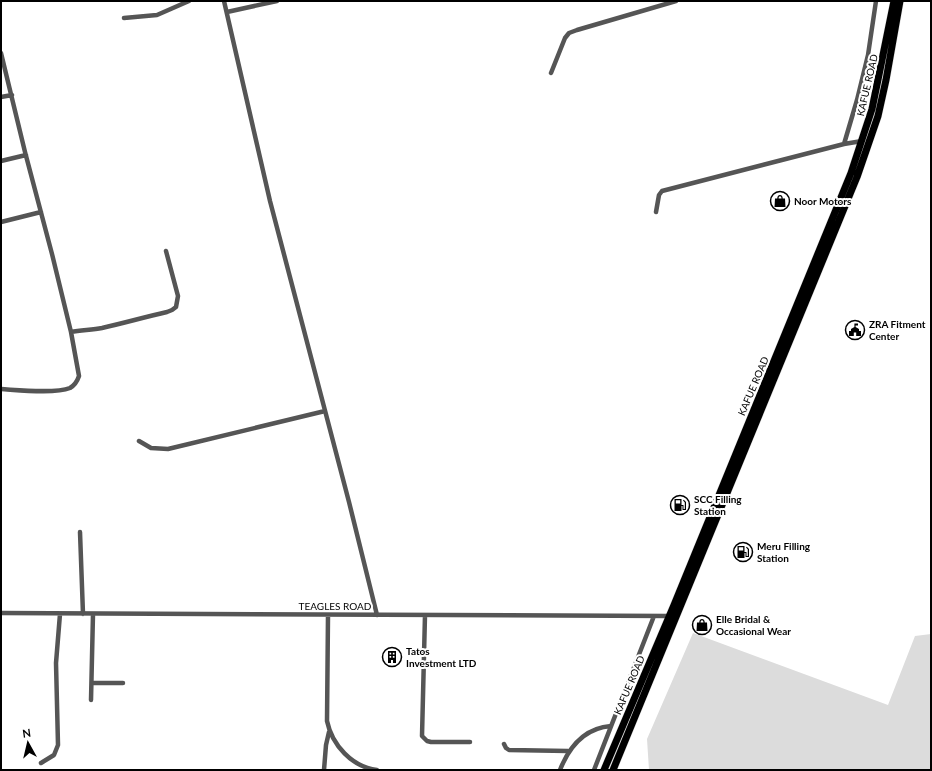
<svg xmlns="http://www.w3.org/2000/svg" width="932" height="771" font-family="Lato,sans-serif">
<rect width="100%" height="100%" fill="#fff"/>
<!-- green -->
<path fill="#dcdcdc" d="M693,633L888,705L915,636L931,634V770H649L647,739Z"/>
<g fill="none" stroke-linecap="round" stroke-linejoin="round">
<!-- primary casing -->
<g stroke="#dbdbdb" stroke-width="8">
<path id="primary" d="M604,770L674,605L851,173L872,109L894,1
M613,770L857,177L878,116L886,80L900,1"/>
</g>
<!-- minor -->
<path stroke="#555" stroke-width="4.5" d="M224,1L270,201L349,502L377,615
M227,12L277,1
M124,18L157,15L189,1
M1,53L25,152L52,254L71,332L79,376C77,382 75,385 70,388C55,394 18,390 1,389
M551,73L565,38L569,33L577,30L676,1
M1,97L12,95
M844,144L857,100L868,55L876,1
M1,161L26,155
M656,212L659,195L662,191L844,144L862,141
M1,222L41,212
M71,332C81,330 92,330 102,328C124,323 145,317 167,312L172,310L176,307L178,296L166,251
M139,441L151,448L168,449L325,411
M80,532L83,614
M1,613L669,616
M328,615L327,721C332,745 352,767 377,770
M425,615L422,736L427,741L431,742H470
M92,683H123
M91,700L93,614
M504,744L506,748L509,750L568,751
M41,763L54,755L58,745L56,663L60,614
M324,770L326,745L329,732
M560,770C569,747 585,728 611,726
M594,770L654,616"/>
<!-- primary -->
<use href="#primary" stroke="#000" stroke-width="7"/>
</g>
<!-- icons -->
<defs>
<g id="shop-ring" transform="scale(1)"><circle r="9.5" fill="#fff" stroke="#000" stroke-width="1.5"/><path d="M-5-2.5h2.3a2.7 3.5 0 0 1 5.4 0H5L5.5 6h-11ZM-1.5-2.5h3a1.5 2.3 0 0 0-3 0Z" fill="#000"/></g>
<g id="civic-ring" transform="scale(1)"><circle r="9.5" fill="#fff" stroke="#000" stroke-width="1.5"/><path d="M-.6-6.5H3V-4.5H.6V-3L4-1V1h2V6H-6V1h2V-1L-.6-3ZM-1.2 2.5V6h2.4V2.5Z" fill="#000"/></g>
<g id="fuel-ring" transform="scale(1)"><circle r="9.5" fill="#fff" stroke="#000" stroke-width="1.5"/><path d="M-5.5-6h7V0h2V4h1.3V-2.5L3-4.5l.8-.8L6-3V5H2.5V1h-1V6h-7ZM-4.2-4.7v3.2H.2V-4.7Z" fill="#000"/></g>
<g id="building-ring" transform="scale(1)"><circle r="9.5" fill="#fff" stroke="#000" stroke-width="1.5"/><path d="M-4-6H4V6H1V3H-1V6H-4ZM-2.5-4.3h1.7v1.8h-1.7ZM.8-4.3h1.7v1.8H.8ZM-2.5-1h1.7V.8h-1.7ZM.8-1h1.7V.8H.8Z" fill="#000"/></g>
</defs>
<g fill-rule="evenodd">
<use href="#shop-ring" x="780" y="201"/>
<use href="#civic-ring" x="855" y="330"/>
<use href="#fuel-ring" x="680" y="505"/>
<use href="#fuel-ring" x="743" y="552"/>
<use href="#shop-ring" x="702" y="625"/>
<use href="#building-ring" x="392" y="657"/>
</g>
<g text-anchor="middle" stroke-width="4" stroke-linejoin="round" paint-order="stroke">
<!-- street labels -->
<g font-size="10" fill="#000" stroke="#fff">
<text transform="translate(867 85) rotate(-77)" y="4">KAFUE ROAD</text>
<text transform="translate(753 386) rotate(-67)" y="4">KAFUE ROAD</text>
<text x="335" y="610">TEAGLES ROAD</text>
<text transform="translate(629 685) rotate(-67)" y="4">KAFUE ROAD</text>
</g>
<!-- poi labels -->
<g font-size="10" font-weight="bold" fill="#000" stroke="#fff" text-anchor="start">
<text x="794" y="205">Noor Motors</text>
<text x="869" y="328">ZRA Fitment<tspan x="869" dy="12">Center</tspan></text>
<text x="694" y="503">SCC Filling<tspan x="694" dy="12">Station</tspan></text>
<text x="757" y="550">Meru Filling<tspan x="757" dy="12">Station</tspan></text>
<text x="716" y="623">Elle Bridal &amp;<tspan x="716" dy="12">Occasional Wear</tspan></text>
<text x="406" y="655">Tatos<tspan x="406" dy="12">Investment LTD</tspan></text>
</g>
</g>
<!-- border -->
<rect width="932" height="771" fill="none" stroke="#000000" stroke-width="4"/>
<!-- north arrow -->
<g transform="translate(28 743) rotate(352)" stroke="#ffffff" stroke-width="3" paint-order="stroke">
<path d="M0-3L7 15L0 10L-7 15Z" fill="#000000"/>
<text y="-6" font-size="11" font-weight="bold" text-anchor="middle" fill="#000000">N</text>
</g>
</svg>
